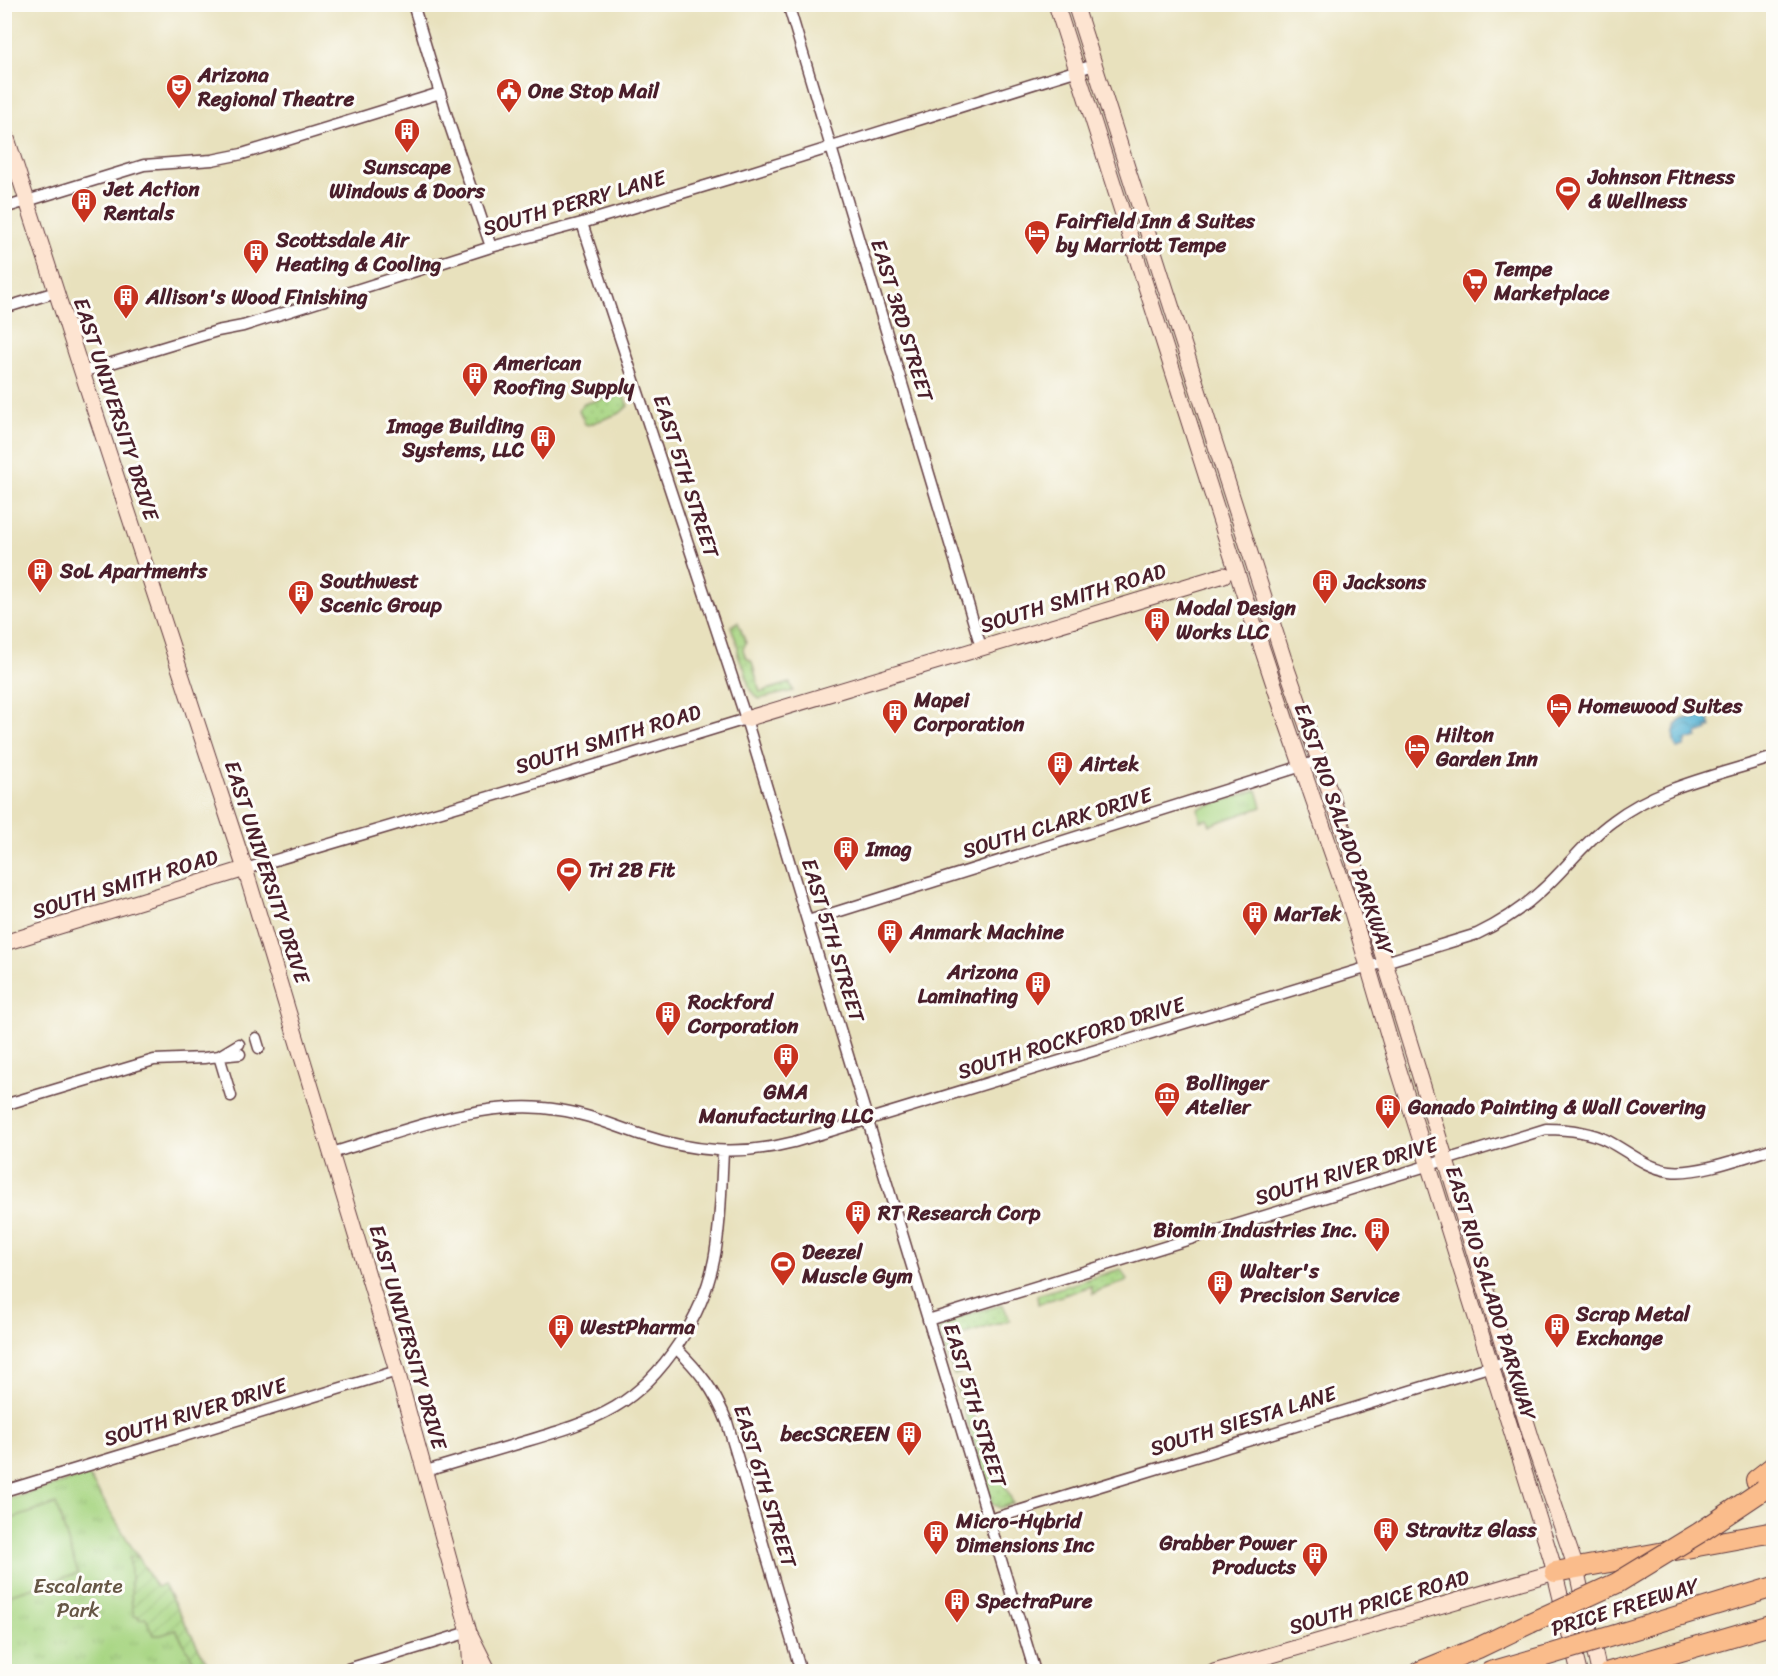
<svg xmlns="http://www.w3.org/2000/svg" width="1778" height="1676" font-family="Sriracha,sans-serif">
<defs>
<pattern id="grass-dots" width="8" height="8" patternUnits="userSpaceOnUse" patternTransform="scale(1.5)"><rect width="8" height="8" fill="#a7d582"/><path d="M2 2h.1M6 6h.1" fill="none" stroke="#91b670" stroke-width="1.8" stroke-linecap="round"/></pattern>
<pattern id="park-tufts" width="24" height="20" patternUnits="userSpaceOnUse" patternTransform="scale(1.5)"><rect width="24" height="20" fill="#a7d582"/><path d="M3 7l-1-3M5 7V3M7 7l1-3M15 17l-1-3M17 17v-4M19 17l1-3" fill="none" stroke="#91b670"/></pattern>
<pattern id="garden-furrows" width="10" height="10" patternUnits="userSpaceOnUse" patternTransform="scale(1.5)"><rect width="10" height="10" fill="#a7d582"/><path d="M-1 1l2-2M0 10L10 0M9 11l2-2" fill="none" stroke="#91b670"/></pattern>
<pattern id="water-waves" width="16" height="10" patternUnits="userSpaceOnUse" patternTransform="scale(1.5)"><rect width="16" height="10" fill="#56b4d5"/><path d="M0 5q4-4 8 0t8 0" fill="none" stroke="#4992ad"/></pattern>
</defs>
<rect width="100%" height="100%" fill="#fdfcf7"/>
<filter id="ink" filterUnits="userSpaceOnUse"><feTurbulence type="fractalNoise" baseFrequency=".0167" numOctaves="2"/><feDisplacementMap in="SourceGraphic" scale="12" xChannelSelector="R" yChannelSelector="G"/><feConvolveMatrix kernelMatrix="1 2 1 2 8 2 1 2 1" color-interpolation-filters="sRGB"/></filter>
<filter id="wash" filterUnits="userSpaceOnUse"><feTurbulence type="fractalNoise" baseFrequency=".008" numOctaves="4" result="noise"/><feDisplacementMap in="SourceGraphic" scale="24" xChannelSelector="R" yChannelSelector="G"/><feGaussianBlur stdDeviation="1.35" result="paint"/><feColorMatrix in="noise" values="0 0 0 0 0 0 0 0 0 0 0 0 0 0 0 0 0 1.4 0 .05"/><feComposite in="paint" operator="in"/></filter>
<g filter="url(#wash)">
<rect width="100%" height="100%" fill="#e8e1bd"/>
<!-- grass -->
<path fill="url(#grass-dots)" stroke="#787a56" stroke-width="1.5" d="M623,394L628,406L620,413L588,425L585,424L579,410L583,404Z
M738,622L746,643L743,649L745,656L752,662L760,692L790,683L793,691L759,699L750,690L744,667L738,656V647L731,626Z
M1121,1269L1127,1280L1125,1282L1100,1290L1093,1294L1091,1286L1038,1304L1037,1295Z
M1003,1305L1010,1320L952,1338L961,1373L954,1375L939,1331C946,1317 987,1309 1003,1305Z
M971,1381L979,1406L972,1410L991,1471L998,1470L1013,1503L1000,1508L992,1504L956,1385Z"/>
<!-- park -->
<path fill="url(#park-tufts)" stroke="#787a56" stroke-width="1.5" d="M1257,790L1262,807L1210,825L1207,819L1201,821L1198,810L1199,808Z
M88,1475L156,1587L164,1585L211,1671L5,1672V1500Z"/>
<!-- garden -->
<path fill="url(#garden-furrows)" stroke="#787a56" stroke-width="1.5" d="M138,1556L156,1587L164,1585L211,1671H191L190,1669L196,1665L176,1630L161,1635H153L146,1618L139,1619L138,1616H134C128,1598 134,1577 129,1558Z"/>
<!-- pitch -->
<path fill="#a7d582" stroke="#787a56" stroke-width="1.5" d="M56,1504L78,1573L5,1596V1521Z"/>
<!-- water -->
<path fill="url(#water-waves)" stroke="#506a80" stroke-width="1.5" d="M1708,717L1711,727L1707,728L1708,730L1697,734V737L1687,740L1684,747L1677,749C1671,738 1672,720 1688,718C1694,717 1701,718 1708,717Z"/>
</g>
<g filter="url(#ink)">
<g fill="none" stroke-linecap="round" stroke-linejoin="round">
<!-- street casing -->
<g stroke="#623c41" stroke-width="13">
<path id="street" d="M413,4L449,123L491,247
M788,4L981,647
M4,208L144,165L212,160L242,154L440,93
M582,223L746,719L1035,1672
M4,308L56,292
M82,372L217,331L243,326L491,247L582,223L752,172L1094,65
M245,869L560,776L746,719
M808,921L1318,761
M256,1038L259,1048
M239,1044L219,1056L240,1054
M4,1105L154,1060L204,1058L219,1056L231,1096
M332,1153C402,1132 485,1097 559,1110C588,1114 614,1126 642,1135C694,1152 741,1156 794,1142L1477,934C1500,923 1522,909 1541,891C1566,869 1585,841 1613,821C1659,786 1719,775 1774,757
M928,1320L1546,1129C1567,1129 1589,1131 1608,1141C1629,1152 1646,1168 1670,1171C1696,1175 1748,1156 1774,1148
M676,1348C700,1372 714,1389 727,1422L801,1672
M426,1471C456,1462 487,1453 517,1444C550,1434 584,1425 615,1407C664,1378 703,1315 714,1260C721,1225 721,1187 723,1152
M4,1491L397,1371
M989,1520L1508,1361
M338,1672L469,1632"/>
</g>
<!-- secondary casing -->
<g stroke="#623c41" stroke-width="17">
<path id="secondary" d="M1056,4L1241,585L1286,721L1349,902L1396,1061L1551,1558L1579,1672
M1075,4L1287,669L1351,852L1532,1440L1576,1568L1599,1672
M4,129L82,372L245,869L397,1371L469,1632L489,1672
M746,719L1224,575
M4,943L245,869
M469,1638L471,1672
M1214,1672L1555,1572"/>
</g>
<!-- highway casing -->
<g stroke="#623c41" stroke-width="22">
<path id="highway" d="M1756,1480L1774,1466
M1555,1572L1774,1532
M1622,1633L1774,1587
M1419,1672L1478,1648L1530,1623
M1490,1672L1542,1657
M1609,1672L1774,1624"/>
</g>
<!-- street -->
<use href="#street" stroke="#fff" stroke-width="10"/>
<!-- secondary -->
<use href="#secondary" stroke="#fde4d1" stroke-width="15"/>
<!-- highway -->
<use href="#highway" stroke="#fabc8b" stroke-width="20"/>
<!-- highway-bridge casing -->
<g stroke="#623c41" stroke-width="22" stroke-linecap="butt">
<path id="highway-bridge" d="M1530,1623L1617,1583L1699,1533L1763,1490
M1542,1657L1622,1633"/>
</g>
<!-- highway-bridge -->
<use href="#highway-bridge" stroke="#fabc8b" stroke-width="20"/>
</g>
</g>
<!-- icons -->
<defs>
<g id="theatre-pin" transform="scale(1.35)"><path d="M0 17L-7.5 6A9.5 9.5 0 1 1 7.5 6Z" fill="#c8321e" stroke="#fdfcf7"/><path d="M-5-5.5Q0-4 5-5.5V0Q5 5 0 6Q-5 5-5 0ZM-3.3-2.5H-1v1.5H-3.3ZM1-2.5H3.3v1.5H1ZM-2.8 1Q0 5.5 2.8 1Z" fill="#fff"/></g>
<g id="civic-pin" transform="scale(1.35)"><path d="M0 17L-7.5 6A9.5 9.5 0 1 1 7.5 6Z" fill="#c8321e" stroke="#fdfcf7"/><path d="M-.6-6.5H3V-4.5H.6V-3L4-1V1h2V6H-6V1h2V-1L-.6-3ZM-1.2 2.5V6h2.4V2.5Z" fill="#fff"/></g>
<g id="building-pin" transform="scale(1.35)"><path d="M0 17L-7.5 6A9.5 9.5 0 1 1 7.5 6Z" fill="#c8321e" stroke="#fdfcf7"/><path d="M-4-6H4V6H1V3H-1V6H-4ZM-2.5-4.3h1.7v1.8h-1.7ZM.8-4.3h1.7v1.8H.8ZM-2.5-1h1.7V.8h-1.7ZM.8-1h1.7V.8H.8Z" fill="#fff"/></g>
<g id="stadium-pin" transform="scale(1.35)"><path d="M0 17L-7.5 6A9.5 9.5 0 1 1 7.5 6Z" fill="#c8321e" stroke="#fdfcf7"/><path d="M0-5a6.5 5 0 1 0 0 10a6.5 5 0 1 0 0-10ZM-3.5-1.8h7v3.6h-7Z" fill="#fff"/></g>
<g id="hotel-pin" transform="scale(1.35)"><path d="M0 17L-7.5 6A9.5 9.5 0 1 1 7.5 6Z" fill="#c8321e" stroke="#fdfcf7"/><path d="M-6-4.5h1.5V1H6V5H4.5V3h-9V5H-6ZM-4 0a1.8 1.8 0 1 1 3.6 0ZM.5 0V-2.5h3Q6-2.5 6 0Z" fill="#fff"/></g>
<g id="supermarket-pin" transform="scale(1.35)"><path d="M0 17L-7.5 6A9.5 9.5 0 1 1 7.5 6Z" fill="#c8321e" stroke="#fdfcf7"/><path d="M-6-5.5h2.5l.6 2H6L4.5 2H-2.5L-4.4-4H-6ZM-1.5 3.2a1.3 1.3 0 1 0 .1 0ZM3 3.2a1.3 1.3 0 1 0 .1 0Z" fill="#fff"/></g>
<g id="museum-pin" transform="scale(1.35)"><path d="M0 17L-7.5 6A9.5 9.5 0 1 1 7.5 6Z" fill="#c8321e" stroke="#fdfcf7"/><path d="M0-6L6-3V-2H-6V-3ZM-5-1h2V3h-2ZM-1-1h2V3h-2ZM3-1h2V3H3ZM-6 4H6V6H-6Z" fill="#fff"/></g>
</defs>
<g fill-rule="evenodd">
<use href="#theatre-pin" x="179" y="87"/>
<use href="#civic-pin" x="509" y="91"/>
<use href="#building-pin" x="407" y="131"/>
<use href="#stadium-pin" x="1568" y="189"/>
<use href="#building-pin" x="84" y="201"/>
<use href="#hotel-pin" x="1037" y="233"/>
<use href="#building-pin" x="256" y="252"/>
<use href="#supermarket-pin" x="1475" y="281"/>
<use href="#building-pin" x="126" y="297"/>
<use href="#building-pin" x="475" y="375"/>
<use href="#building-pin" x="543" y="438"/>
<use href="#building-pin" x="40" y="571"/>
<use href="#building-pin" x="1325" y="582"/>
<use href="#building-pin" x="301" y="593"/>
<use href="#building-pin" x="1157" y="620"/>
<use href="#hotel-pin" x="1559" y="706"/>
<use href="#building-pin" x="895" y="712"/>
<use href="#hotel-pin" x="1417" y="747"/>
<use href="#building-pin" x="1060" y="764"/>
<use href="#building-pin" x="846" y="849"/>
<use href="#stadium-pin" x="569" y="870"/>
<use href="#building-pin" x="1255" y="914"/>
<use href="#building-pin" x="890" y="932"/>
<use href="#building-pin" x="1038" y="984"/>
<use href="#building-pin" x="668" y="1014"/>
<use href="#building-pin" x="786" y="1056"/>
<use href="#museum-pin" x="1167" y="1095"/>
<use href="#building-pin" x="1388" y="1107"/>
<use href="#building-pin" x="858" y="1213"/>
<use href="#building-pin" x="1377" y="1230"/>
<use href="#stadium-pin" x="783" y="1264"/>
<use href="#building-pin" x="1220" y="1283"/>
<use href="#building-pin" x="1557" y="1326"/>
<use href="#building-pin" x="561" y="1327"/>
<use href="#building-pin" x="909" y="1434"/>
<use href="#building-pin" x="1386" y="1530"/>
<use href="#building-pin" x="936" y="1533"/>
<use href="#building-pin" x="1315" y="1555"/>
<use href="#building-pin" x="957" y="1601"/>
</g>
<g text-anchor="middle" stroke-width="6" stroke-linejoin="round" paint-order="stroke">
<!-- poi labels -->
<g font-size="21" font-weight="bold" fill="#4a1f2b" stroke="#fdfcf7" text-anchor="start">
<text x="198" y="82">Arizona<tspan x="198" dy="24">Regional Theatre</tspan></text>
<text x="528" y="98">One Stop Mail</text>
<text x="407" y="174" text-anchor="middle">Sunscape<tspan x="407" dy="24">Windows &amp; Doors</tspan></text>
<text x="1588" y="184">Johnson Fitness<tspan x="1588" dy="24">&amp; Wellness</tspan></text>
<text x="104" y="196">Jet Action<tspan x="104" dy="24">Rentals</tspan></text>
<text x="1056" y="228">Fairfield Inn &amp; Suites<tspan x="1056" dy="24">by Marriott Tempe</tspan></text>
<text x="276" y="247">Scottsdale Air<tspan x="276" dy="24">Heating &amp; Cooling</tspan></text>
<text x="1494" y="276">Tempe<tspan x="1494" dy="24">Marketplace</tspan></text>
<text x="146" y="304">Allison's Wood Finishing</text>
<text x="494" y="370">American<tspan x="494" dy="24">Roofing Supply</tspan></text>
<text x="524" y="433" text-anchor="end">Image Building<tspan x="524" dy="24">Systems, LLC</tspan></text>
<text x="60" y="578">SoL Apartments</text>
<text x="320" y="588">Southwest<tspan x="320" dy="24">Scenic Group</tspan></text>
<text x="1344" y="589">Jacksons</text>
<text x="1176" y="615">Modal Design<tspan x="1176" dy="24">Works LLC</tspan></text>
<text x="914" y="707">Mapei<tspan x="914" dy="24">Corporation</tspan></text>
<text x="1578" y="713">Homewood Suites</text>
<text x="1436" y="742">Hilton<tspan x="1436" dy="24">Garden Inn</tspan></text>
<text x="1080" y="771">Airtek</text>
<text x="866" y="856">Imag</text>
<text x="588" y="877">Tri 2B Fit</text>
<text x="1274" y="921">MarTek</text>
<text x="910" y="939">Anmark Machine</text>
<text x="1018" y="979" text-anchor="end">Arizona<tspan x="1018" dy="24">Laminating</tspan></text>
<text x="688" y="1009">Rockford<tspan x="688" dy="24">Corporation</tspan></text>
<text x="1186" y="1090">Bollinger<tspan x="1186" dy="24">Atelier</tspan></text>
<text x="786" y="1099" text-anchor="middle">GMA<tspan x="786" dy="24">Manufacturing LLC</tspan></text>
<text x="1408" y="1114">Ganado Painting &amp; Wall Covering</text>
<text x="878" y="1220">RT Research Corp</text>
<text x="1358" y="1237" text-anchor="end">Biomin Industries Inc.</text>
<text x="802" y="1259">Deezel<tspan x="802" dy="24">Muscle Gym</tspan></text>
<text x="1240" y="1278">Walter's<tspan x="1240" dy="24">Precision Service</tspan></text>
<text x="1576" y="1321">Scrap Metal<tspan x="1576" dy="24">Exchange</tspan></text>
<text x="580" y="1334">WestPharma</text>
<text x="890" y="1441" text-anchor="end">becSCREEN</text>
<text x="956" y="1528">Micro-Hybrid<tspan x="956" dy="24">Dimensions Inc</tspan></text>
<text x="1406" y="1537">Stravitz Glass</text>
<text x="1296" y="1550" text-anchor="end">Grabber Power<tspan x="1296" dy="24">Products</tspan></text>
<text x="976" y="1608">SpectraPure</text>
</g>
<!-- street labels -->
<g font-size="21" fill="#4a1f2b" stroke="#fdfcf7">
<text transform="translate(574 203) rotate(-16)" y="7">SOUTH PERRY LANE</text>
<text transform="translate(902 320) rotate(73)" y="7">EAST 3RD STREET</text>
<text transform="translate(116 409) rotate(72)" y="7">EAST UNIVERSITY DRIVE</text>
<text transform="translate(686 476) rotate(72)" y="7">EAST 5TH STREET</text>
<text transform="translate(1073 598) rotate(-17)" y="7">SOUTH SMITH ROAD</text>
<text transform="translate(608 739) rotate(-17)" y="7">SOUTH SMITH ROAD</text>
<text transform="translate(1057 823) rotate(-17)" y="7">SOUTH CLARK DRIVE</text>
<text transform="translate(1344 829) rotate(71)" y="7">EAST RIO SALADO PARKWAY</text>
<text transform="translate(267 872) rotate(72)" y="7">EAST UNIVERSITY DRIVE</text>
<text transform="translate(125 884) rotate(-17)" y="7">SOUTH SMITH ROAD</text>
<text transform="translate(833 940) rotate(73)" y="7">EAST 5TH STREET</text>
<text transform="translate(1071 1038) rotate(-17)" y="7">SOUTH ROCKFORD DRIVE</text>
<text transform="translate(1346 1171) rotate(-17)" y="7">SOUTH RIVER DRIVE</text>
<text transform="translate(1491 1293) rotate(73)" y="7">EAST RIO SALADO PARKWAY</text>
<text transform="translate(408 1337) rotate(74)" y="7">EAST UNIVERSITY DRIVE</text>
<text transform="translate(975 1405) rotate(73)" y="7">EAST 5TH STREET</text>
<text transform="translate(195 1412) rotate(-17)" y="7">SOUTH RIVER DRIVE</text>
<text transform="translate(1243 1421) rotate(-17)" y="7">SOUTH SIESTA LANE</text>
<text transform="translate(765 1486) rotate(73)" y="7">EAST 6TH STREET</text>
<text transform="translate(1379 1602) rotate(-16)" y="7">SOUTH PRICE ROAD</text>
<text transform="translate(1625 1607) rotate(-17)" y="7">PRICE FREEWAY</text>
</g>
<!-- park labels -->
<g font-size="21" fill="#665645" stroke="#fdfcf7">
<text x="78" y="1593">Escalante<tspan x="78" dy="24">Park</tspan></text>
</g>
</g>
<!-- margin -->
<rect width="1778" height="1676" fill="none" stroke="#fdfcf7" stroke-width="24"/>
</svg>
